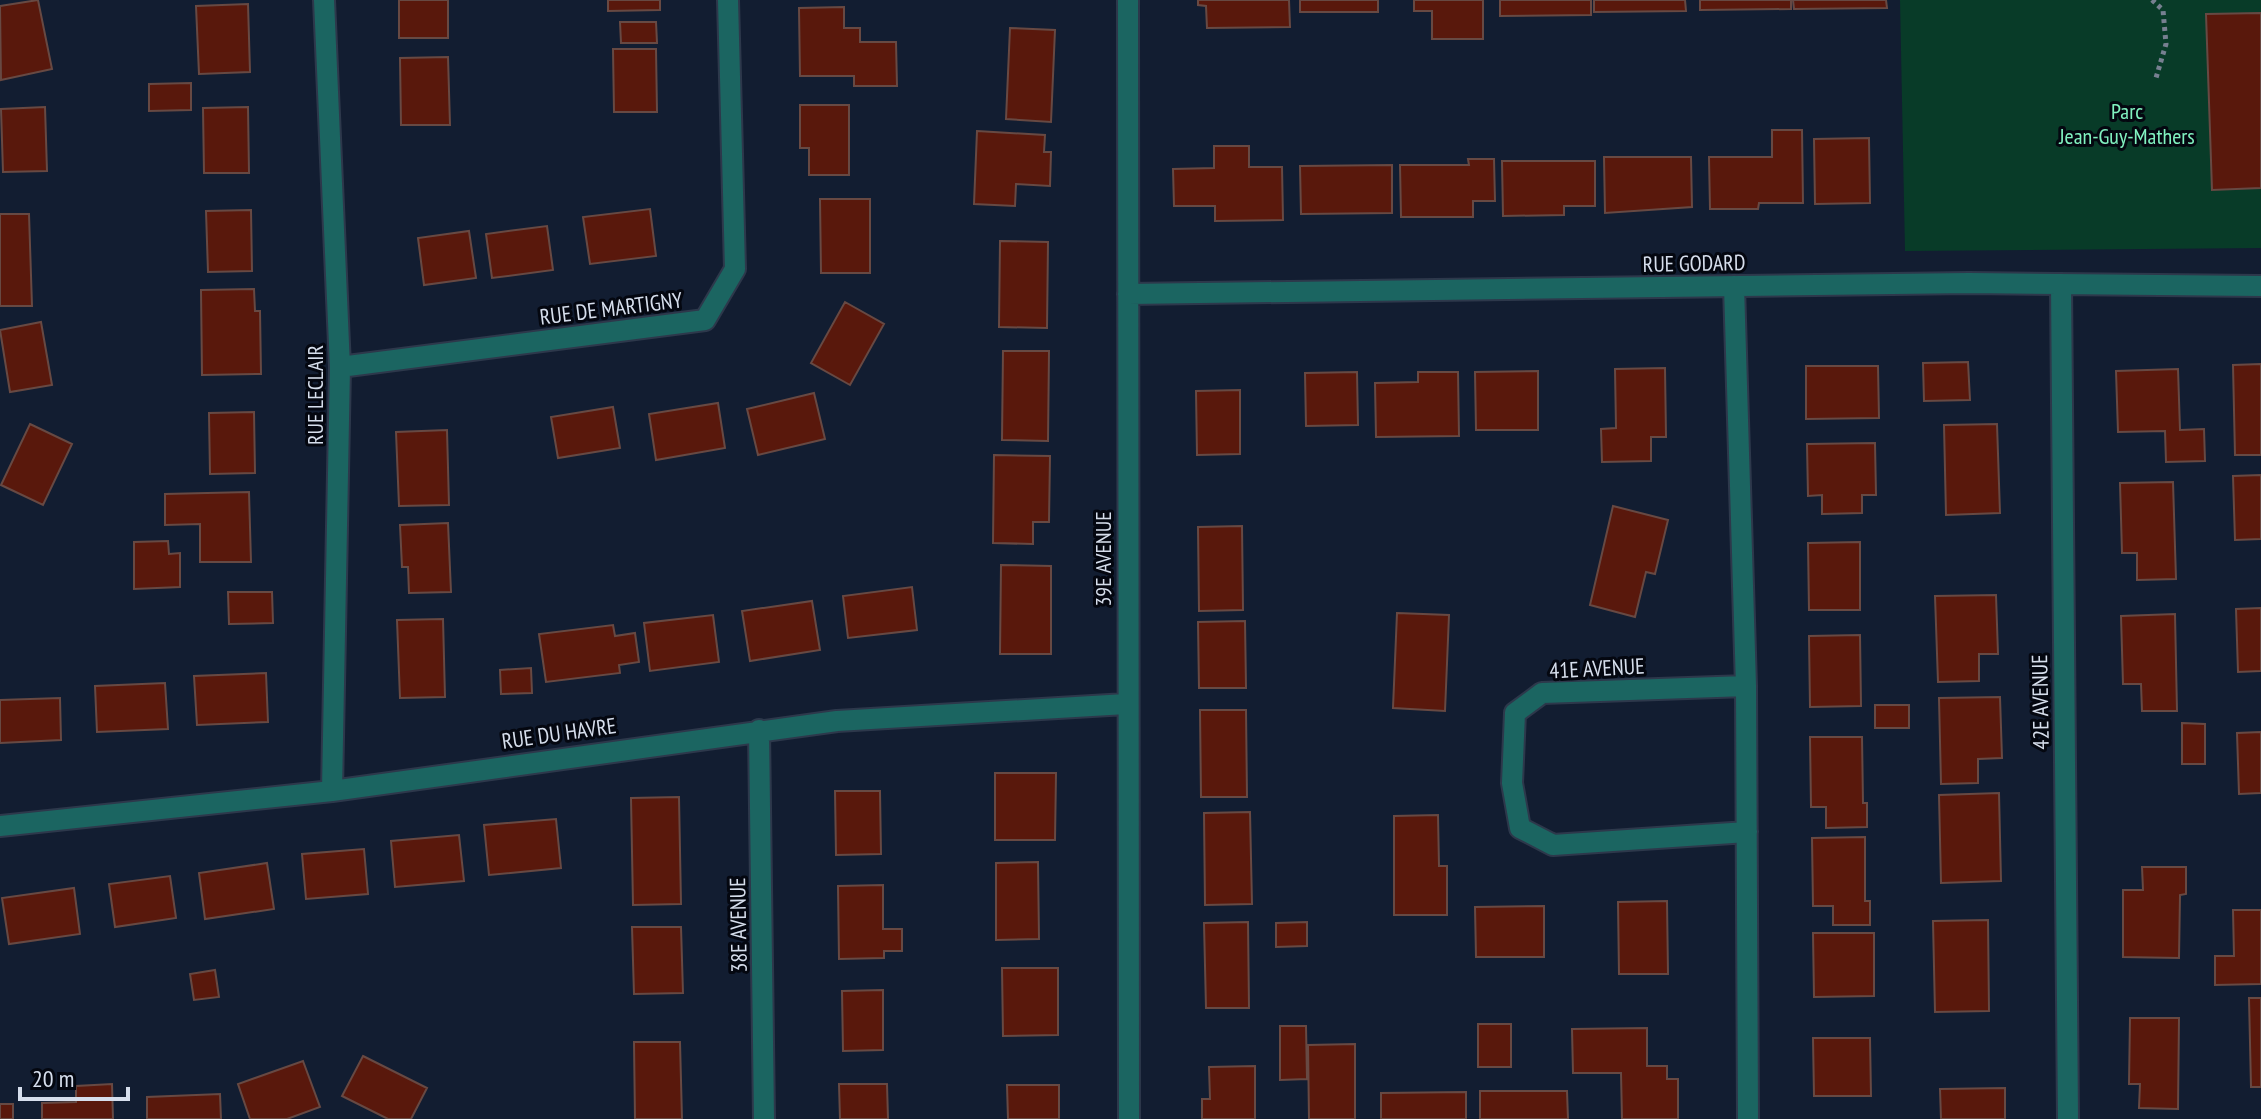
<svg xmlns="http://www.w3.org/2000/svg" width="2261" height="1119" font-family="'PT Sans Narrow',sans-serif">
<rect width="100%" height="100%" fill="#121d31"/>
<!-- green -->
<path fill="#083b28" d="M1900,0H2261V248L1905,251Z"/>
<!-- building -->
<path fill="#59180c" stroke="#674943" stroke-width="2" d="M38,0L52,69L1,80L0,6Z
M399,0H448V38H399Z
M608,0H660V10L608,11Z
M1198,0H1289L1290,27L1207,28L1206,6L1198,5Z
M1300,0H1378V12H1300Z
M1414,0H1483V39H1432V11H1414Z
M1500,0H1591V15L1500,16Z
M1594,0H1685L1686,11L1594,12Z
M1700,0H1791V9L1700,10Z
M1793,0H1886L1887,8L1794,9Z
M248,4L250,72L199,74L196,6Z
M844,7V28H860V42H896L897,86H854V76H800L799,8Z
M2261,13V188L2212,190L2206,14Z
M620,22H656L657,43H621Z
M1010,28L1055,30L1051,122L1006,119Z
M613,49H656L657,112H614Z
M448,57L450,125H401L400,58Z
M191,83V110L149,111V84Z
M800,105H849V175H809V148H800Z
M45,107L47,171L3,172L1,109Z
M248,107L249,173H204L203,108Z
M1772,130H1802L1803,203H1759L1758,209H1710L1709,157H1772Z
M977,131L1045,135L1044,152H1051L1050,186L1016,184L1015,206L974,204Z
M1869,138L1870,203L1815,204L1814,139Z
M1214,146H1249V167H1282L1283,220L1215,221V206H1174L1173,169L1214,168Z
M1604,157H1691L1692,207L1605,213Z
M1468,159H1494L1495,201H1473V217H1401L1400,165H1469Z
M1502,161H1595V206H1564V215L1503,216Z
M1392,165V213L1301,214L1300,166Z
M820,199H870V273H821Z
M650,209L656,256L590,264L583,217Z
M251,210L252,271L208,272L206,211Z
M0,214H29L32,306H0Z
M547,226L553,270L492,278L486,234Z
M469,231L476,278L424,285L418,238Z
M1000,241L1048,242L1047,328L999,327Z
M254,289L255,311H260L261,374L202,375L201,290Z
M845,302L884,324L850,385L811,363Z
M41,322L52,385L10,392L0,330Z
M1003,351H1049L1048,441L1002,440Z
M1968,362L1970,400L1924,401L1923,363Z
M2261,364V455H2235L2233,365Z
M1806,366H1878L1879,418L1806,419Z
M1665,368L1666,437H1651V461L1602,462L1601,429L1616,428L1615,369Z
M2178,369L2180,430L2204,429L2205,461L2166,462L2165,431L2118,432L2116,371Z
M1538,371V430H1476L1475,372Z
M1357,372L1358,425L1306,426L1305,373Z
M1418,372H1458L1459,436L1376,437L1375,383L1418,382Z
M1240,390V454L1197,455L1196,391Z
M814,393L825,439L758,455L747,409Z
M718,403L725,448L656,460L649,414Z
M613,407L620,448L558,458L551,417Z
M254,412L255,473L210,474L209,413Z
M30,424L72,444L43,505L1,485Z
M1997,424L2000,513L1946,515L1944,425Z
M447,430L449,505L399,506L396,432Z
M1875,443L1876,495H1862V513L1822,514V495L1808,496L1807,444Z
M994,455L1050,456L1049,522H1033V544L993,543Z
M2261,475V539L2235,540L2233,476Z
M2173,482L2176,579L2137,580V553H2122L2120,483Z
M249,492L251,562H200V524L165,525V494Z
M1613,506L1668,520L1655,574L1646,572L1635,617L1590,605Z
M448,523L451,592L409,593L408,567H402L400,525Z
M1242,526L1243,610L1199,611L1198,527Z
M168,541L169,554L180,553V587L134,589V542Z
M1860,542V610H1809L1808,543Z
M1001,565L1051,566V654H1000Z
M912,587L917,630L848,638L843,596Z
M228,592H272L273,623L229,624Z
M1996,595L1998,654H1979V681L1938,682L1935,596Z
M812,601L820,650L750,661L742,611Z
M2261,608V671L2238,672L2236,609Z
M1397,613L1449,615L1445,711L1393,708Z
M2175,614L2177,711H2142L2141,684H2123L2121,616Z
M713,615L719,662L650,671L644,623Z
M443,619L445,697L400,698L397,620Z
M1245,621L1246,688H1199L1198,622Z
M613,625L615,636L635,633L639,662L619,665L620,673L546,682L539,634Z
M1860,635L1861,706L1810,707L1809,636Z
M531,668L532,693L501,694L500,670Z
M266,673L268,722L197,725L194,676Z
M165,683L168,729L97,732L95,686Z
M2000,697L2002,758L1978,759V783L1941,784L1939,698Z
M60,698L61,740L0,743V700Z
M1875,705H1909V728H1875Z
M1200,710H1246L1247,797H1201Z
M2182,723L2205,724V764H2182Z
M2261,732V793L2239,794L2237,733Z
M1810,737H1862L1863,803H1867V827L1826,828V807H1811Z
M995,773H1056L1055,840H995Z
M835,791H880L881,854L836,855Z
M1999,793L2001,881L1941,883L1939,795Z
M679,797L681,904L633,905L631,798Z
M1250,812L1252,904L1205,905L1204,813Z
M1438,815L1439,866H1447V915H1394V816Z
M556,819L561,868L489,875L484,825Z
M459,835L464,881L395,887L391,841Z
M1865,837V901H1870V925H1833V906H1813L1812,838Z
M364,849L368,894L306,899L302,854Z
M1038,862L1039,939L996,940V863Z
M267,863L274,909L205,919L199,873Z
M2142,867H2186V894L2180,895L2179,958L2123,957V890H2143Z
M170,876L176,918L115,927L109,884Z
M883,885V929H902V951H884V958L839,959L838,886Z
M74,888L80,934L9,944L2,898Z
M1667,901L1668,974H1619L1618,902Z
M1544,906V957H1476L1475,907Z
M2233,910H2261V984L2215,985V956H2234Z
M1988,920L1989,1011L1935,1012L1933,921Z
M1248,922L1249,1008H1206L1204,923Z
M1307,922V946L1276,947V923Z
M632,927H681L683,993L634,994Z
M1813,933H1874V996L1814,997Z
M1002,968H1058V1035L1003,1036Z
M215,970L219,997L194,1000L190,974Z
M883,990V1050L843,1051L842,991Z
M2249,998H2261V1087H2251Z
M2130,1018H2179L2178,1109L2139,1108L2140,1084H2129Z
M1478,1024H1511V1067H1478Z
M1280,1026H1306L1307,1079L1280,1080Z
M1647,1028V1066H1667V1079H1678V1119H1622L1621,1073H1573L1572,1029Z
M1813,1038H1870L1871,1096H1814Z
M634,1042H680L682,1119H635Z
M1355,1044V1119H1309L1308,1045Z
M363,1056L427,1088L411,1119H388L342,1096Z
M303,1061L320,1107L287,1119H250L238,1084Z
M1255,1066V1119H1202V1099H1210L1209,1067Z
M112,1084L113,1119H42V1103L76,1102V1086Z
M839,1084H887L888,1119H840Z
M1007,1085H1059V1119H1008Z
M2005,1088V1119H1941L1940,1089Z
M1480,1091H1567L1568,1119H1480Z
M1466,1092V1119H1381V1093Z
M220,1094L221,1119H147V1097Z
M0,1104H13V1119H0Z"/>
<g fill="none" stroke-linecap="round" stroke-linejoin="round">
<!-- minor casing -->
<g stroke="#2d384b" stroke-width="24">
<path id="minor" d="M324,0L340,367L332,791
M1128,0L1129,1119
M2061,284L2068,1119
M1734,286L1746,686L1748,1119
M1128,294L1969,283L2261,286
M340,367L705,320L735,269L728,0
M1746,686L1542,693L1515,713L1512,783L1520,828L1553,845L1747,832
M759,730L764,1119
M0,826L332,791L837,721L1126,704"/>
</g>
<!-- path -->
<path stroke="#778091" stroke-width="5" stroke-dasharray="4 4" stroke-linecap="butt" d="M2152,0L2163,10L2166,44L2156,78"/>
<!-- minor -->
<use href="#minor" stroke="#1b6561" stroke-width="20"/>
</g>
<g text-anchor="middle" stroke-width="6" stroke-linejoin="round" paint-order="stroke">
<!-- park labels -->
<g font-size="22" fill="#81f2c0" stroke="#040710">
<text x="2127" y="119">Parc<tspan x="2127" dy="25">Jean-Guy-Mathers</tspan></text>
</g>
<!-- street labels -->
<g font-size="22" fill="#d6deec" stroke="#040710">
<text transform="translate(1694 263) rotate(-1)" y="8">RUE GODARD</text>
<text transform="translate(611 308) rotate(-7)" y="8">RUE DE MARTIGNY</text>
<text transform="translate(315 395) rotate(-90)" y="8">RUE LECLAIR</text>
<text transform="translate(1103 559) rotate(-90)" y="8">39E AVENUE</text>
<text transform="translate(1597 668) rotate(-3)" y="8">41E AVENUE</text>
<text transform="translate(2040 702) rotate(-91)" y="8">42E AVENUE</text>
<text transform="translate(559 733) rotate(-8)" y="8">RUE DU HAVRE</text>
<text transform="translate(738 925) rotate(-91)" y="8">38E AVENUE</text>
</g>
</g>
<!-- scale -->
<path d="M20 1087v12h108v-12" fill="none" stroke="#d6deec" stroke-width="4"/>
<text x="32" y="1087" font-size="24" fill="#d6deec" stroke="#040710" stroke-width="6" paint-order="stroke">20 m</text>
</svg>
